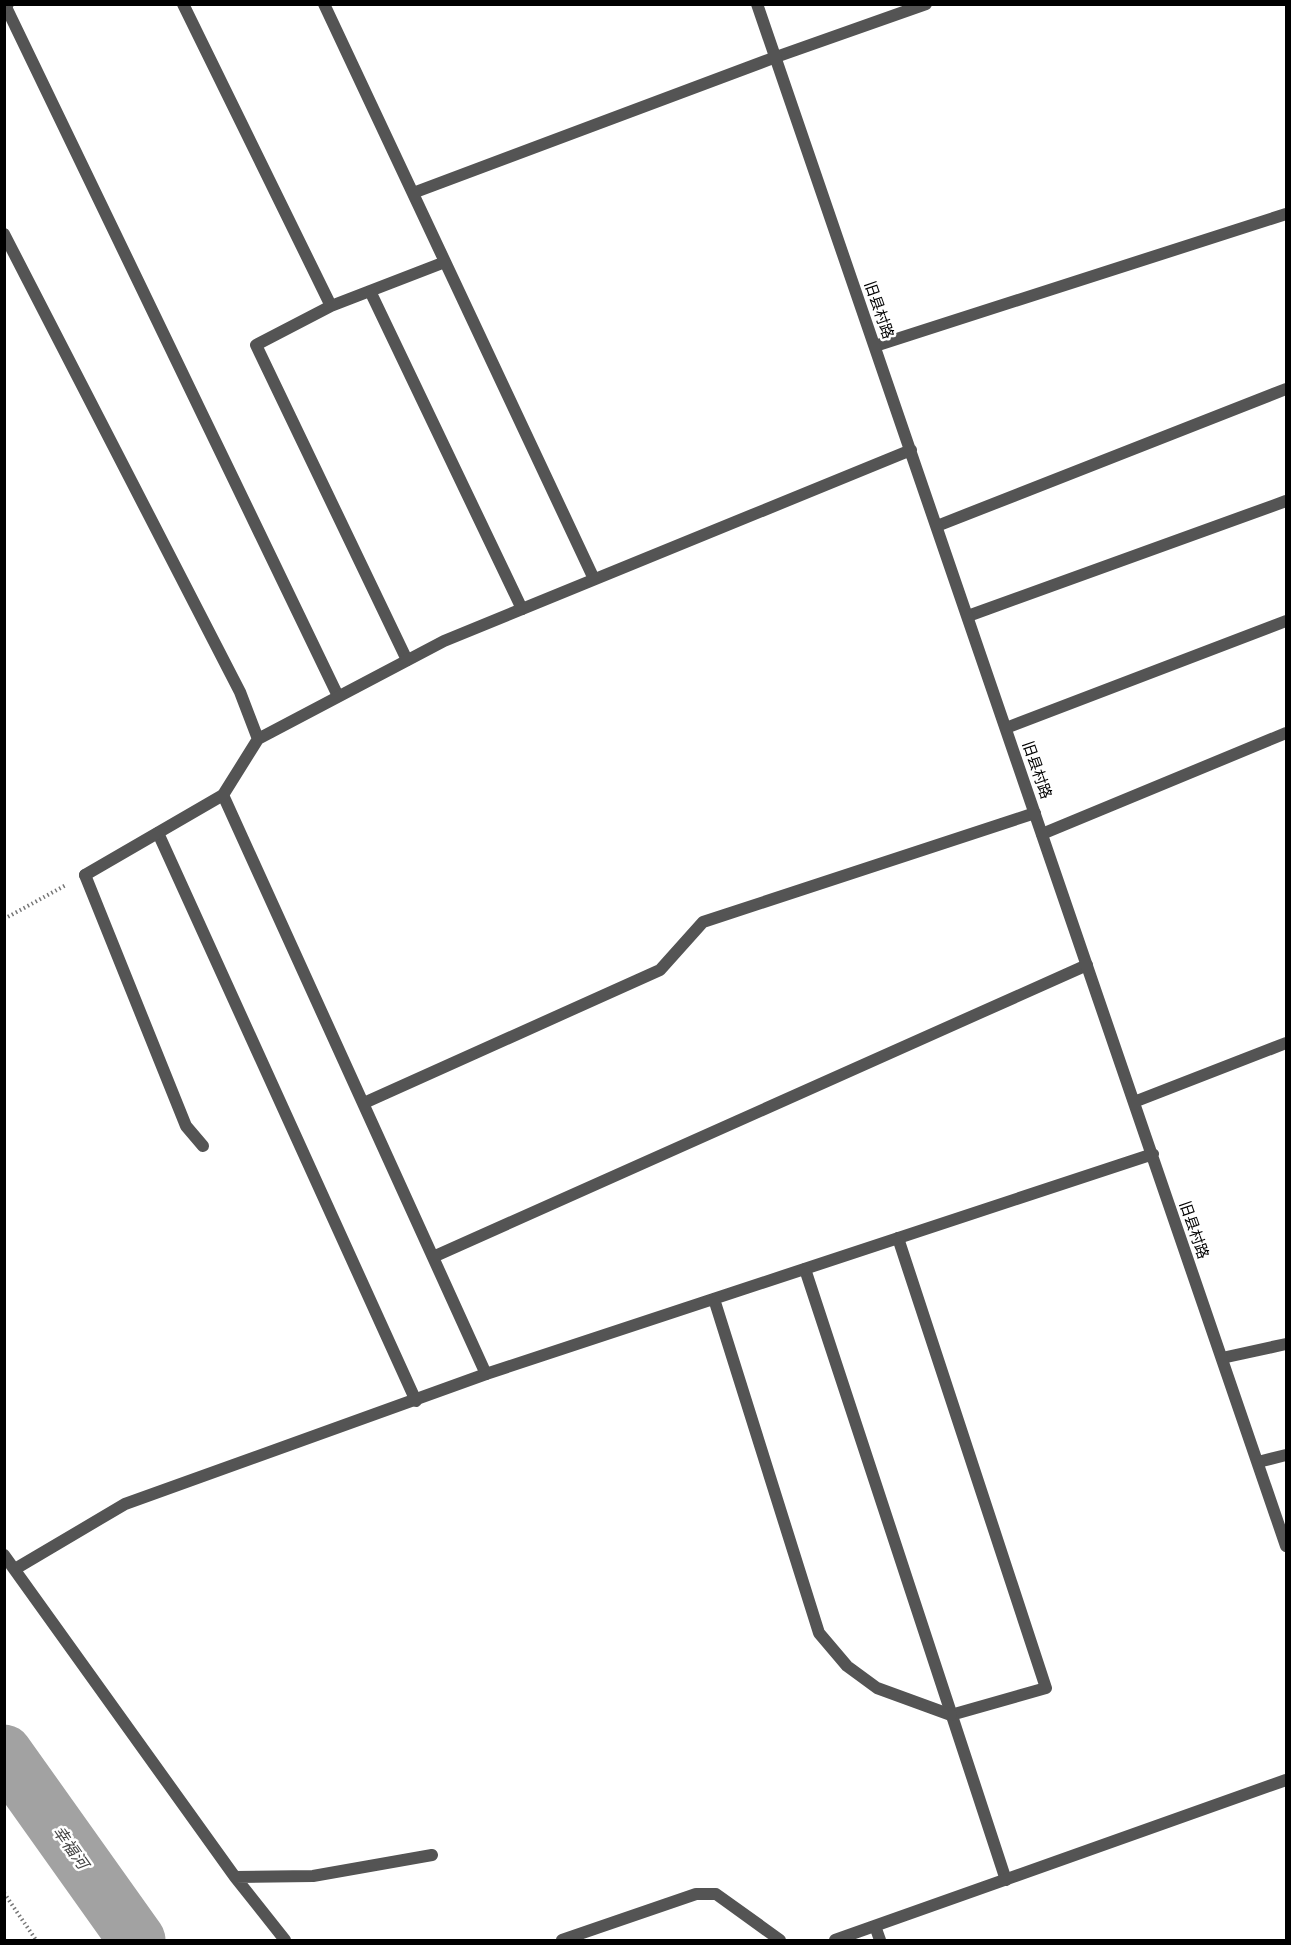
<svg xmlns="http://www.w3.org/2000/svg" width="1291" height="1945" font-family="'Noto Sans','Noto Sans SC',sans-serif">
<rect width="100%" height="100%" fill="#fff"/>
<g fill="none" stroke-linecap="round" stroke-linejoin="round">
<!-- river -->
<path stroke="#a2a2a2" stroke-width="57" d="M4,1753L137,1940"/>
<!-- path -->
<path stroke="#767676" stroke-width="4" stroke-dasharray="1.5 3" stroke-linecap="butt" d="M4,919L66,885
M4,1893L36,1940"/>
<!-- service -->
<path stroke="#545454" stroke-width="12" d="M183,4L331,306L256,345L407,660
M324,4L594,579
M6,7L338,696
M413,193L776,57L926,4
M370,291L522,609
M331,306L445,262
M875,346L1286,214
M937,526L1286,389
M968,616L1286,501
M1006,728L1286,621
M223,795L486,1374
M158,833L416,1401
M1042,834L1286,733
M85,875L186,1126L203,1146
M364,1103L660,970L703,922L1035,813
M898,1238L1046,1688L951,1715
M433,1257L1087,965
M805,1269L1006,1880
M1222,1358L1286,1344
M1258,1462L1286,1455"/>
<!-- minor -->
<path stroke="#545454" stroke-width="12" d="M757,4L1286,1546
M4,8L8,4
M4,234L240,692L258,739
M85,875L223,795L258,739L444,641L911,450
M1134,1102L1286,1043
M714,1299L819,1633L847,1666L877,1688L951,1715
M4,1555L235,1877L285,1940
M15,1569L125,1504L486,1374L1153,1154
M235,1877L313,1876L432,1855
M875,1926L880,1940
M562,1940L696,1894H716L780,1940
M835,1940L1286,1780"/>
</g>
<g text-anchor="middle" stroke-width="5" stroke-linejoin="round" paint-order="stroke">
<!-- street labels -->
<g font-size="15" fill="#000" stroke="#fff">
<text transform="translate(879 310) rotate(71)" y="5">旧县村路</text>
<text transform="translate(1037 770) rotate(71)" y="5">旧县村路</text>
<text transform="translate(1194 1230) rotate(71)" y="5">旧县村路</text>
</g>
<!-- water labels -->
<g font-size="16" font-style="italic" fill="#434343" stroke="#fff">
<text transform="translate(71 1847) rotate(55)" y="6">幸福河</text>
</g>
</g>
<!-- border -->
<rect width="1291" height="1945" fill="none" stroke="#000000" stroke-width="12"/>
</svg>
